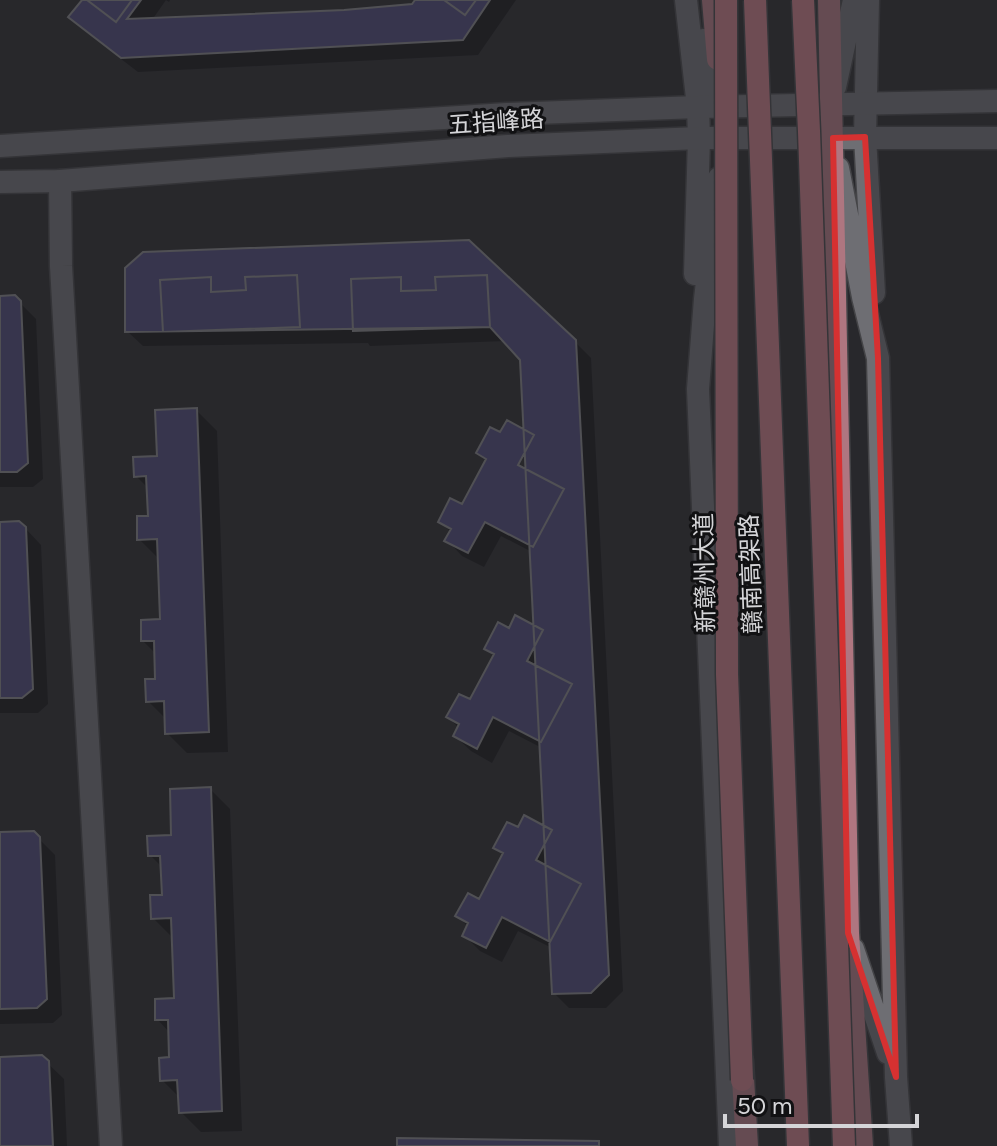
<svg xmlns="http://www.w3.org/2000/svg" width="997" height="1146" font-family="Figtree,'Noto Sans SC',sans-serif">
<rect width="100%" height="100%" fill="#28282c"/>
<!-- shadow -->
<path fill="#0007" fill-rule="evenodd" d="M84,0H170L169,2L166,0L152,20L344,12L414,6L417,0H516L478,55L138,72L86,32L71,17Z
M144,254L575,342L591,358L623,991L606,1008H569L554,993L552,948L518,931L502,962L480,951L464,935L468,927L458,916L480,902L504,856L496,848L519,829H546L542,748L509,731L492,763L471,751L455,736L459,728L448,717L471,702L495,657L487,648L510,630L536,628L532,552L501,536L484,567L462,556L447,540L451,532L440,522L463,507L487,461L478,453L501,435L526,432L522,359L506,341L370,346L368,343L143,346L127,331ZM527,445L528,472L515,466Z
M14,297L36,319L43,479L33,487H0V298Z
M196,410L217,431L228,752L187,753L167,733L166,719L148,701L158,681L156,654L143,641L162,621L160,560L139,539L150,518L149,489L136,476L159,458Z
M0,524L25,528L41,545L48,704L38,713H0Z
M210,789L230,809L242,1131L201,1132L181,1112L180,1098L162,1080L171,1059L170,1033L157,1019L176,1000L174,939L153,918L164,897L163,868L150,855L173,837Z
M33,833L55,855L62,1015L53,1023L0,1024V834Z
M41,1057L64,1079L67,1146H0V1059Z"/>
<!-- building -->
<path fill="#4b4676" stroke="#818185" stroke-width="2" d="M82,0H141L127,19L344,10L412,4L415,0H490L463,40L121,58L68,17Z
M87,0H132L116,22Z
M444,0H476L465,15Z
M469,240L576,340L609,975L591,993L552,994L520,360L490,327L125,332V268L143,252Z
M297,275L300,327L163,332L160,280L211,277V292L246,290L245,277Z
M487,275L490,327L353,331L351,279L401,277V291L436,290L435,277Z
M15,295L21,301L28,463L17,472H0V296Z
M197,408L209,732L165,734L164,701L146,702L145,679H155L154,641H141V620L160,619L157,539L137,540V516H148L146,476L134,477L133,457L157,456L155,410Z
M507,420L534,435L518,465L564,489L533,547L485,522L468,553L444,541L451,529L438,522L450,498L462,504L486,459L476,453L490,427L500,432Z
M19,521L26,527L33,689L22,698H0V522Z
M515,615L543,630L527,661L572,684L541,742L493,717L477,749L453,736L459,724L446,717L459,694L470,699L494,654L484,649L498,622L509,628Z
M211,787L222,1111L179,1113L177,1080L160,1081L159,1058L169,1057L168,1020H155V999L174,998L171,918L151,919L150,895H162L160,856H148L147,836L171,835L170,789Z
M524,815L552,830L536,860L581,884L550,942L502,917L486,948L462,936L468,923L455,916L468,893L479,899L503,853L493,848L507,822L518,827Z
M34,831L40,837L47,999L37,1008L0,1009V832Z
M42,1055L49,1061L53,1146H0V1057Z
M397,1138L599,1141V1146H397Z"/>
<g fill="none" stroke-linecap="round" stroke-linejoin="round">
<!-- minor casing -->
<g stroke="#444447" stroke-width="25">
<path id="minor" d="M60,181L61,266L111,1146"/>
</g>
<!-- tertiary casing -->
<g stroke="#444447" stroke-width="25">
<path id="tertiary" d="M686,0L698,107L699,138L695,274
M868,0L865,137L874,293
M703,40L722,107
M835,87L854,0
M838,168L863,297L878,358L896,1077L901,1146
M719,178L705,299L698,389L730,1146
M853,949L888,1053"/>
</g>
<!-- secondary casing -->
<g stroke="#444447" stroke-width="25">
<path id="secondary" d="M0,146L507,114L698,107L997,101
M0,182L60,181L508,146L699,138H997"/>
</g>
<!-- primary casing -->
<g stroke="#444447" stroke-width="25">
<path id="primary" d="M713,0L718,59
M829,0L848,933L862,1146
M742,1061L747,1146"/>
</g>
<!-- minor -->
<use href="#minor" stroke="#6e6e73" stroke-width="22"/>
<!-- tertiary -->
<use href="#tertiary" stroke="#6e6e73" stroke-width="22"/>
<!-- secondary -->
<use href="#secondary" stroke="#6e6e73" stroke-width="22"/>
<!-- primary -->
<use href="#primary" stroke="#af7680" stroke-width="22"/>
<!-- trunk-bridge casing -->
<g stroke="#444447" stroke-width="25" stroke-linecap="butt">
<path id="trunk-bridge" d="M726,0L727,674L742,1080
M755,0L798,1146
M803,0L809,131L844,1146"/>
</g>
<!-- trunk-bridge -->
<use href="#trunk-bridge" stroke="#c47884" stroke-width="22"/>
</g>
<!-- marked area -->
<path d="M0 0H997V1146H0ZM865,137L878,358L896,1077L848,933L833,138Z" fill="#28282c" fill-opacity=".55" fill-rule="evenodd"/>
<path fill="none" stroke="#d63131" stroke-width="6" stroke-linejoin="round" d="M865,137L878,358L896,1077L848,933L833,138Z"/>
<g text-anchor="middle" stroke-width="6" stroke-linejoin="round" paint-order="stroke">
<!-- street labels -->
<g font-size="24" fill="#d5d5d8" stroke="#111113">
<text transform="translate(496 122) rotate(-4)" y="8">五指峰路</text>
<text transform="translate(705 573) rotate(-91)" y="8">新赣州大道</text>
<text transform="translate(751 574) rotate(-92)" y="8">赣南高架路</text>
</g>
</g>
<!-- scale -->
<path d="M725 1114v12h192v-12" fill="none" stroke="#d5d5d8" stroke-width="4"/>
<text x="737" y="1114" font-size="24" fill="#d5d5d8" stroke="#111113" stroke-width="6" paint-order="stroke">50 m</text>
</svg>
